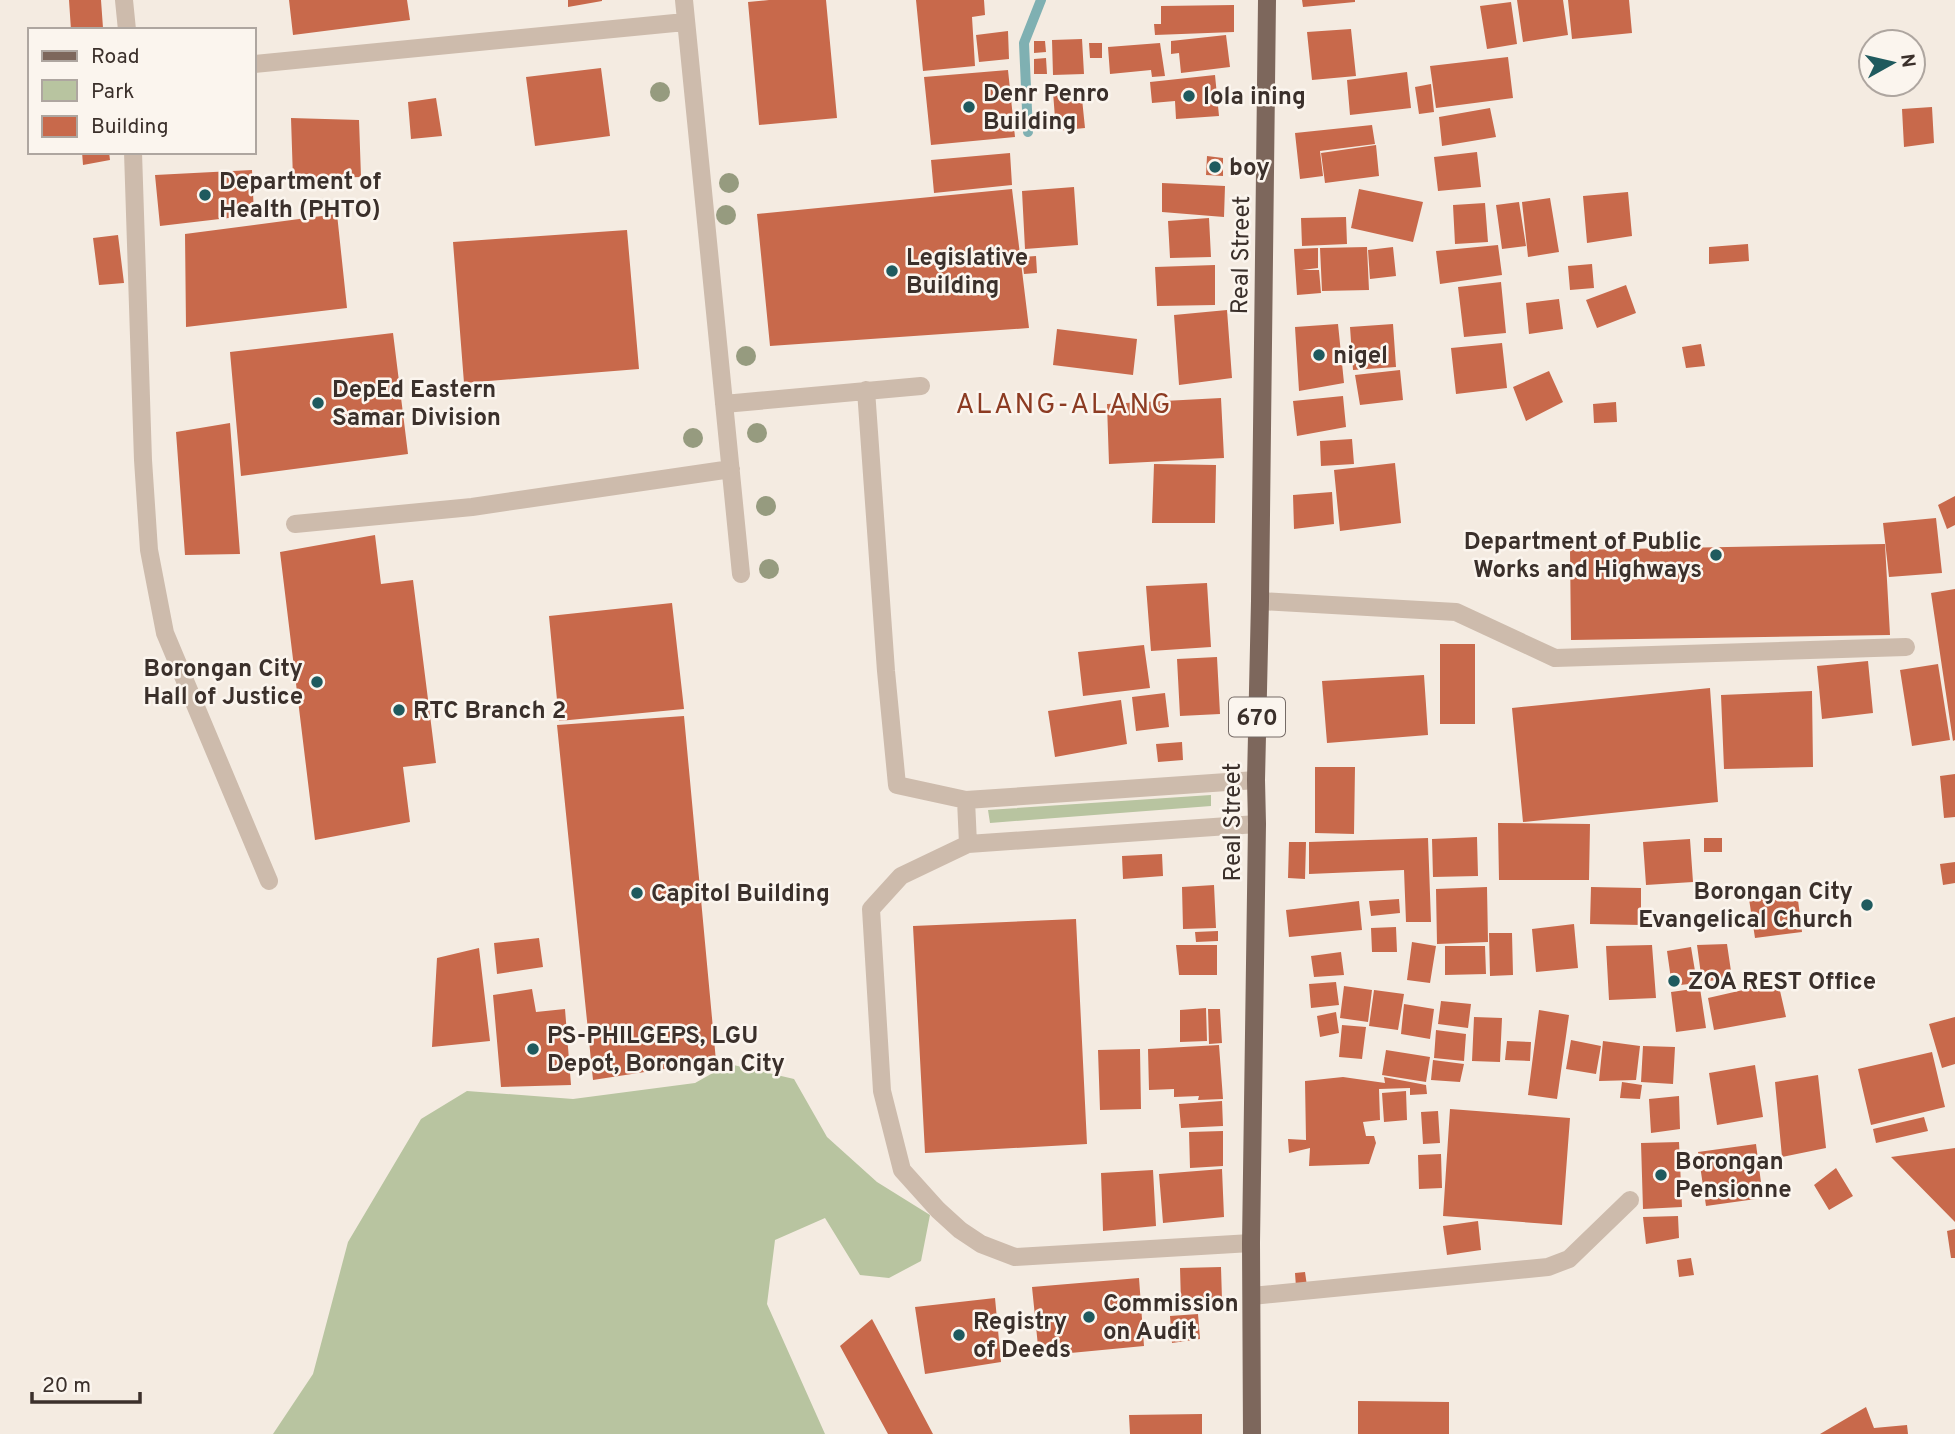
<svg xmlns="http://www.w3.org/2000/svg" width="1955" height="1434" font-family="Overpass,sans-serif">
<rect width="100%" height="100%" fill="#f4ebe1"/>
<!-- green -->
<path fill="#b8c4a0" d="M1211,795V806L990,823L988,810Z
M729,1064L794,1079L827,1137L877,1182L930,1215L921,1261L889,1278L860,1275L825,1218L775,1240L767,1304L825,1434H273L313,1374L348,1242L421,1119L467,1091L573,1099L695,1083Z"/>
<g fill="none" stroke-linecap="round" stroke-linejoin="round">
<!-- stream -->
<path stroke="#7fb0b2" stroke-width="10" d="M1028,132L1024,43L1041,0"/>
</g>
<!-- building -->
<path fill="#c8694b" d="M69,0H101L103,28L71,30Z
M289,0H407L410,20L293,35Z
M568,0H602V1L568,7Z
M769,0H826L837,118L759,125L748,2Z
M916,0H984L985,15L972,17L975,66L923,71Z
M1302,0H1355V2L1303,7Z
M1517,0H1563L1568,35L1523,42Z
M1568,0H1629L1632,33L1572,39Z
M1511,2L1517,44L1487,49L1480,6Z
M1234,5V32L1155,35L1154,24H1161V6Z
M1351,29L1356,76L1312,80L1307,32Z
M1008,31L1009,59L979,62L976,35Z
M1226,35L1230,67L1181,73L1179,53L1171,54V41Z
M1082,39L1084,74L1053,75L1052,40Z
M1034,41H1045L1046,52L1034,53Z
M1089,43H1102V58H1090Z
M1160,43L1165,76L1152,77L1151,70L1110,74L1108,47Z
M1508,57L1513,98L1436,108L1430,66Z
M1046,58L1047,74H1034V59Z
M601,68L610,136L535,146L526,77Z
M1008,70L1015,137L931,145L924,77Z
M1407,72L1411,108L1350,115L1347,80Z
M1215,75L1219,116L1176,119L1175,101L1152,103L1150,82Z
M1431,84L1434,112L1419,114L1415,87Z
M1081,89L1085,128L1056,131L1053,92Z
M436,98L442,136L411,139L408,102Z
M1932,107L1934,143L1904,147L1902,109Z
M1490,108L1496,137L1442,146L1439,117Z
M291,118L359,120L361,177L293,179Z
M1372,125L1375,144L1320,151L1323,176L1300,179L1295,133Z
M1376,145L1379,176L1325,183L1321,153Z
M82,152H109L110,160L83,165Z
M1477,152L1481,187L1438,191L1434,157Z
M1010,153L1012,185L934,193L931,160Z
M1207,156L1223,158V176L1206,175Z
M252,170L254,215L160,226L155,175Z
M1162,183L1225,186L1224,217L1162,212Z
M1074,187L1078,245L1025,249L1022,191Z
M1012,189L1029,328L770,346L757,214Z
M1359,189L1423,202L1413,242L1351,228Z
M1628,192L1632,236L1587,243L1583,196Z
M1550,198L1559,252L1528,257L1522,202Z
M1519,202L1526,246L1502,249L1496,205Z
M1485,203L1488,242L1455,244L1453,205Z
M337,214L347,308L186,327L185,234Z
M1346,217L1347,244L1302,246L1301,218Z
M1209,218L1211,257L1170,258L1168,221Z
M627,230L639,369L464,383L453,242Z
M118,235L124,283L99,285L93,238Z
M1748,244L1749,261L1709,264V247Z
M1498,245L1502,275L1440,284L1436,251Z
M1367,247L1369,290L1322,291L1320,248Z
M1393,247L1396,276L1370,279L1368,250Z
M1318,248V268L1302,270H1319L1321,293L1297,295L1294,249Z
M1036,256L1037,273L1024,274L1022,257Z
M1592,264L1594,288L1570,290L1568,266Z
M1215,265V305L1157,306L1155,267Z
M1501,282L1506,333L1464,337L1458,287Z
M1626,285L1636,313L1597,328L1586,300Z
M1559,299L1563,329L1529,334L1526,303Z
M1227,310L1232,378L1179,385L1174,315Z
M1338,324L1344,383L1299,391L1295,327Z
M1393,324L1396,367L1353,370L1350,327Z
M1057,329L1137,339L1133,375L1053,365Z
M393,333L408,454L241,476L230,352Z
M1502,343L1507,388L1456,394L1451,348Z
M1701,344L1705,366L1686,368L1682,347Z
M1400,370L1403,400L1360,405L1355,375Z
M1549,371L1563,402L1526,421L1513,387Z
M1343,396L1346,427L1297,436L1293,401Z
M1221,398L1224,458L1109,464L1107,404Z
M1616,402L1617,422L1594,423L1593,404Z
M230,423L240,554L185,555L176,432Z
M1352,439L1354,464L1321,466L1320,441Z
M1395,463L1401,523L1340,531L1334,470Z
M1154,464L1216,465L1215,523H1152Z
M1332,492L1334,524L1294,529L1293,495Z
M1955,496V525L1947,529L1938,505Z
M1936,518L1942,573L1889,577L1883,523Z
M375,535L381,584L413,580L436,763L403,767L410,822L315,840L280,552Z
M1885,544L1890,635L1571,640L1570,550Z
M1207,583L1211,647L1151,651L1146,586Z
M1955,589V740L1953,741L1931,593Z
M672,603L684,709L559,721L549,616Z
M1440,644H1475V724H1440Z
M1144,645L1150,688L1083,696L1078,652Z
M1217,657L1220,714L1180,716L1177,659Z
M1868,661L1873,713L1822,719L1817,666Z
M1938,664L1950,740L1912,746L1900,670Z
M1424,675L1428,735L1327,743L1322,681Z
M1710,688L1718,802L1523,822L1512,708Z
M1812,691L1813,767L1724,769L1721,695Z
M1165,693L1169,727L1136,731L1132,697Z
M1121,700L1127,744L1055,757L1048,711Z
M684,716L716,1061L593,1080L557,725Z
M1182,742L1183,760L1158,762L1156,744Z
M1315,767H1355L1354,834L1315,833Z
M1955,774V817L1944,818L1940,776Z
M1498,823L1590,824L1589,880H1499Z
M1477,837L1478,876L1433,877L1432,839Z
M1428,838L1431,922H1406L1404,870L1309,874V842Z
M1704,838H1722V852H1704Z
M1690,839L1693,882L1646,885L1643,842Z
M1289,842H1306L1305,879L1288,878Z
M1162,854L1163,876L1123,879L1122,856Z
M1955,862V883L1943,885L1940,864Z
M1214,885L1216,928L1183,929L1182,887Z
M1487,887L1488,942L1437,944L1436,889Z
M1591,887L1641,888V925L1590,924Z
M1797,892L1802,932L1755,938L1749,899Z
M1399,899L1400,913L1371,916L1369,901Z
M1359,901L1362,930L1289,937L1286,910Z
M1076,919L1087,1144L925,1153L913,926Z
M1574,924L1578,968L1536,972L1532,929Z
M1396,927L1397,952H1372L1371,928Z
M1218,931V941L1196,942L1195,932Z
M1489,933H1512L1513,975L1490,976Z
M539,938L543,967L497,974L494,943Z
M1412,942L1436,946L1430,983L1407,980Z
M1727,944L1732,978L1702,982L1697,945Z
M1176,945H1217V975H1179Z
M1652,945L1656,998L1609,1000L1606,946Z
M1445,946H1485L1486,974L1445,975Z
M1691,947L1697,983L1672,986L1667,951Z
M479,948L490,1041L432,1047L437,958Z
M1341,952L1344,975L1314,977L1311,956Z
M1336,982L1339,1005L1311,1008L1309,984Z
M1778,982L1786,1017L1714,1030L1708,998Z
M1344,986L1372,990L1368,1022L1340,1018Z
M1700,988L1706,1028L1676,1032L1671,992Z
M532,989L536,1012L565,1009L571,1085L501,1087L493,995Z
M1374,990L1404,994L1398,1030L1369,1026Z
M1441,1001L1471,1004L1468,1028L1438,1024Z
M1404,1004L1434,1009L1430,1039L1401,1034Z
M1206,1008L1207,1041L1180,1042V1010Z
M1208,1009H1220L1222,1043L1209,1044Z
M1539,1010L1569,1015L1557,1099L1528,1095Z
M1336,1012L1339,1033L1320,1037L1317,1016Z
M1474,1017L1502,1018L1500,1062L1472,1061Z
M1955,1017V1064L1942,1068L1929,1024Z
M1342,1025L1366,1027L1362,1059L1339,1057Z
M1436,1030L1466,1034L1464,1061L1434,1058Z
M1571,1040L1601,1046L1596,1074L1566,1069Z
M1507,1041L1531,1042L1530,1061L1505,1060Z
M1603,1041L1640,1046L1636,1080L1599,1081Z
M1219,1045L1223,1099L1198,1100L1199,1096L1174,1097V1089L1149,1090L1148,1049Z
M1643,1046L1675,1047L1673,1084L1641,1082Z
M1140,1049L1141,1109L1100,1110L1098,1050Z
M1386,1050L1430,1057L1426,1082L1382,1075Z
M1932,1052L1945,1107L1871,1125L1858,1069Z
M1433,1060L1464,1064L1460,1082L1431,1080Z
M1755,1065L1763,1117L1717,1125L1709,1073Z
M1818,1075L1826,1148L1782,1157L1775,1082Z
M1343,1077L1385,1083L1384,1077L1426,1085L1427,1094L1410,1095V1088L1379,1089L1380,1120L1363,1122L1366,1136H1374L1376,1143L1369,1164L1309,1166L1310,1148L1289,1153L1288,1139L1306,1140L1305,1081Z
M1622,1082L1642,1085L1640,1099L1620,1098Z
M1406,1091L1407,1120L1384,1122L1382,1093Z
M1679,1096L1680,1129L1651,1133L1649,1099Z
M1222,1101L1223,1126L1181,1128L1179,1104Z
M1450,1109L1570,1118L1562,1225L1443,1216Z
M1438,1111L1440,1143L1423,1144L1421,1112Z
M1924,1117L1928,1131L1876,1143L1873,1129Z
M1223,1131V1166L1190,1168L1189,1132Z
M1679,1142L1682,1207L1643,1209L1641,1143Z
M1756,1144L1763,1198L1706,1206L1698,1152Z
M1955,1148V1222L1891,1157Z
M1441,1154L1442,1188L1419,1189L1418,1155Z
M1836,1168L1853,1196L1829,1210L1814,1185Z
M1222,1169L1224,1217L1163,1223L1159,1174Z
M1153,1170L1156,1226L1103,1231L1101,1173Z
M1678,1216L1679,1238L1646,1244L1643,1217Z
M1478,1221L1481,1250L1447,1255L1443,1226Z
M1955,1229V1258H1951L1947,1231Z
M1691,1258L1694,1275L1679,1277L1677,1260Z
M1221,1267L1222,1300L1181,1302L1180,1268Z
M1305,1272L1307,1286L1296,1287L1295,1273Z
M1139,1278L1144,1346L1039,1356L1032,1287Z
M995,1298L1001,1362L925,1374L915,1307Z
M1198,1314L1200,1339L1172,1343L1170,1316Z
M872,1319L933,1434H888L840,1346Z
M1358,1401L1449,1402V1434H1358Z
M1866,1407L1874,1428L1907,1425L1908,1434H1820Z
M1202,1414V1434H1130L1129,1415Z"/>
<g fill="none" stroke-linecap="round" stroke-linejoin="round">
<!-- minor -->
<path stroke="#cdbbac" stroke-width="18" d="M124,0L127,30
M684,0L741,574
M254,64L685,22
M133,152L143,460L149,550L165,633L269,881
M866,390L886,671L897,785L966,800L1256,780
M724,404L921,386
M295,524L472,507L731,469
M1260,601L1456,612L1555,658L1906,647
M966,800L968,844
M1251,1243L1015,1257L981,1244L960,1230L938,1210L902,1170L882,1091L871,909L901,876L968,844L1257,824
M1252,1296L1548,1267L1569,1259L1630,1200"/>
<!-- major -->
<path stroke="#7d675c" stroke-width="18" d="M1252,1434L1251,1243L1257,824L1256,780L1260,601L1267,0"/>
</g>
<!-- trees -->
<g fill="#969b7f">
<circle cx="660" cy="92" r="10"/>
<circle cx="729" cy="183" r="10"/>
<circle cx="726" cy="215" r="10"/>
<circle cx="746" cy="356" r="10"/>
<circle cx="757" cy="433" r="10"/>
<circle cx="693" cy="438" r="10"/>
<circle cx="766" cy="506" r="10"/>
<circle cx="769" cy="569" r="10"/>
</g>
<!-- markers -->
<g fill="#1f5a5e" stroke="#fbf5ee" stroke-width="2.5">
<circle cx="1189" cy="96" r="7"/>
<circle cx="969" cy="107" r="7"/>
<circle cx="1215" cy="167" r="7"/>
<circle cx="205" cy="195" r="7"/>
<circle cx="892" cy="271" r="7"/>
<circle cx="1319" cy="355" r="7"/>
<circle cx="318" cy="403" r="7"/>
<circle cx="1716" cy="555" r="7"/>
<circle cx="317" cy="682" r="7"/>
<circle cx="399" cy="710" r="7"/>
<circle cx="637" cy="893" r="7"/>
<circle cx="1867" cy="905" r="7"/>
<circle cx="1674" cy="981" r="7"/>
<circle cx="533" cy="1049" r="7"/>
<circle cx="1661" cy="1175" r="7"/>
<circle cx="1089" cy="1317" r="7"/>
<circle cx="959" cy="1335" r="7"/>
</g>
<g text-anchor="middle" stroke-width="5" stroke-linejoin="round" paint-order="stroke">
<!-- shield labels -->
<rect fill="#fbf5ee" stroke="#756b66" stroke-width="2" x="1229" y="697.5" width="56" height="39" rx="5"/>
<g font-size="23" font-weight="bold" fill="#3b302b">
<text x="1257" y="725">670</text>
</g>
<!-- poi labels -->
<g font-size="24" font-weight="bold" fill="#3b302b" stroke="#fbf5ee" text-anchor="start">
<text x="983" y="101">Denr Penro<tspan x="983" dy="28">Building</tspan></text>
<text x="1203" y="104">lola ining</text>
<text x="1229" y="175">boy</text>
<text x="219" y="189">Department of<tspan x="219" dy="28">Health (PHTO)</tspan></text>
<text x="906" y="265">Legislative<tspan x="906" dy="28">Building</tspan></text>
<text x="1333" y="363">nigel</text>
<text x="332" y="397">DepEd Eastern<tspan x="332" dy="28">Samar Division</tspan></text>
<text x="1702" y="549" text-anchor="end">Department of Public<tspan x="1702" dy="28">Works and Highways</tspan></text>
<text x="303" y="676" text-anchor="end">Borongan City<tspan x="303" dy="28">Hall of Justice</tspan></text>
<text x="413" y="718">RTC Branch 2</text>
<text x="1853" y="899" text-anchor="end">Borongan City<tspan x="1853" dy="28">Evangelical Church</tspan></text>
<text x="651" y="901">Capitol Building</text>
<text x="1688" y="989">ZOA REST Office</text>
<text x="547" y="1043">PS-PHILGEPS, LGU<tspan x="547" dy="28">Depot, Borongan City</tspan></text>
<text x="1675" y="1169">Borongan<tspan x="1675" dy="28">Pensionne</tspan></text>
<text x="1103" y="1311">Commission<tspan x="1103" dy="28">on Audit</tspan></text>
<text x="973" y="1329">Registry<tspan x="973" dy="28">of Deeds</tspan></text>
</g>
<!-- street labels -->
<g font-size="24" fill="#3b302b" stroke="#fbf5ee">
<text transform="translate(1240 255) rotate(-89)" y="8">Real Street</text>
<text transform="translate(1232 822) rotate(-90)" y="8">Real Street</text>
</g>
<!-- quarter labels -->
<g font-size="28" letter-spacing="2" fill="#8c3b22" stroke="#fbf5ee">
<text x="1064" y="413">ALANG-ALANG</text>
</g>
</g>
<!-- legend -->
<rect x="28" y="28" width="228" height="126" fill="#fbf5ee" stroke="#aea6a0" stroke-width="2"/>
<rect x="42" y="51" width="35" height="10" fill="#7d675c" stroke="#aea6a0" stroke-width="2"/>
<text x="91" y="63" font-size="21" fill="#3b302b">Road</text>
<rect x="42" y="80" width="35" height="21" fill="#b8c4a0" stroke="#aea6a0" stroke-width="2"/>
<text x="91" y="98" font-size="21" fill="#3b302b">Park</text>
<rect x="42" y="116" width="35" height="21" fill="#c8694b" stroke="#aea6a0" stroke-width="2"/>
<text x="91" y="133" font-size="21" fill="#3b302b">Building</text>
<!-- north arrow -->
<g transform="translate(1892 63) rotate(82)"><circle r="33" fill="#fbf5ee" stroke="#aea6a0" stroke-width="2"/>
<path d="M0-5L12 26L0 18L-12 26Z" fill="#1f5a5e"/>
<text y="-10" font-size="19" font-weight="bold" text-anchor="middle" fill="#3b302b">N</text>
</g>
<!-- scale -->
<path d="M32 1392v10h108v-10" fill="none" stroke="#3b302b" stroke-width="3.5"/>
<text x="42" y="1392" font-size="21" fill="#3b302b" stroke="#fbf5ee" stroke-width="5" paint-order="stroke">20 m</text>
</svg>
